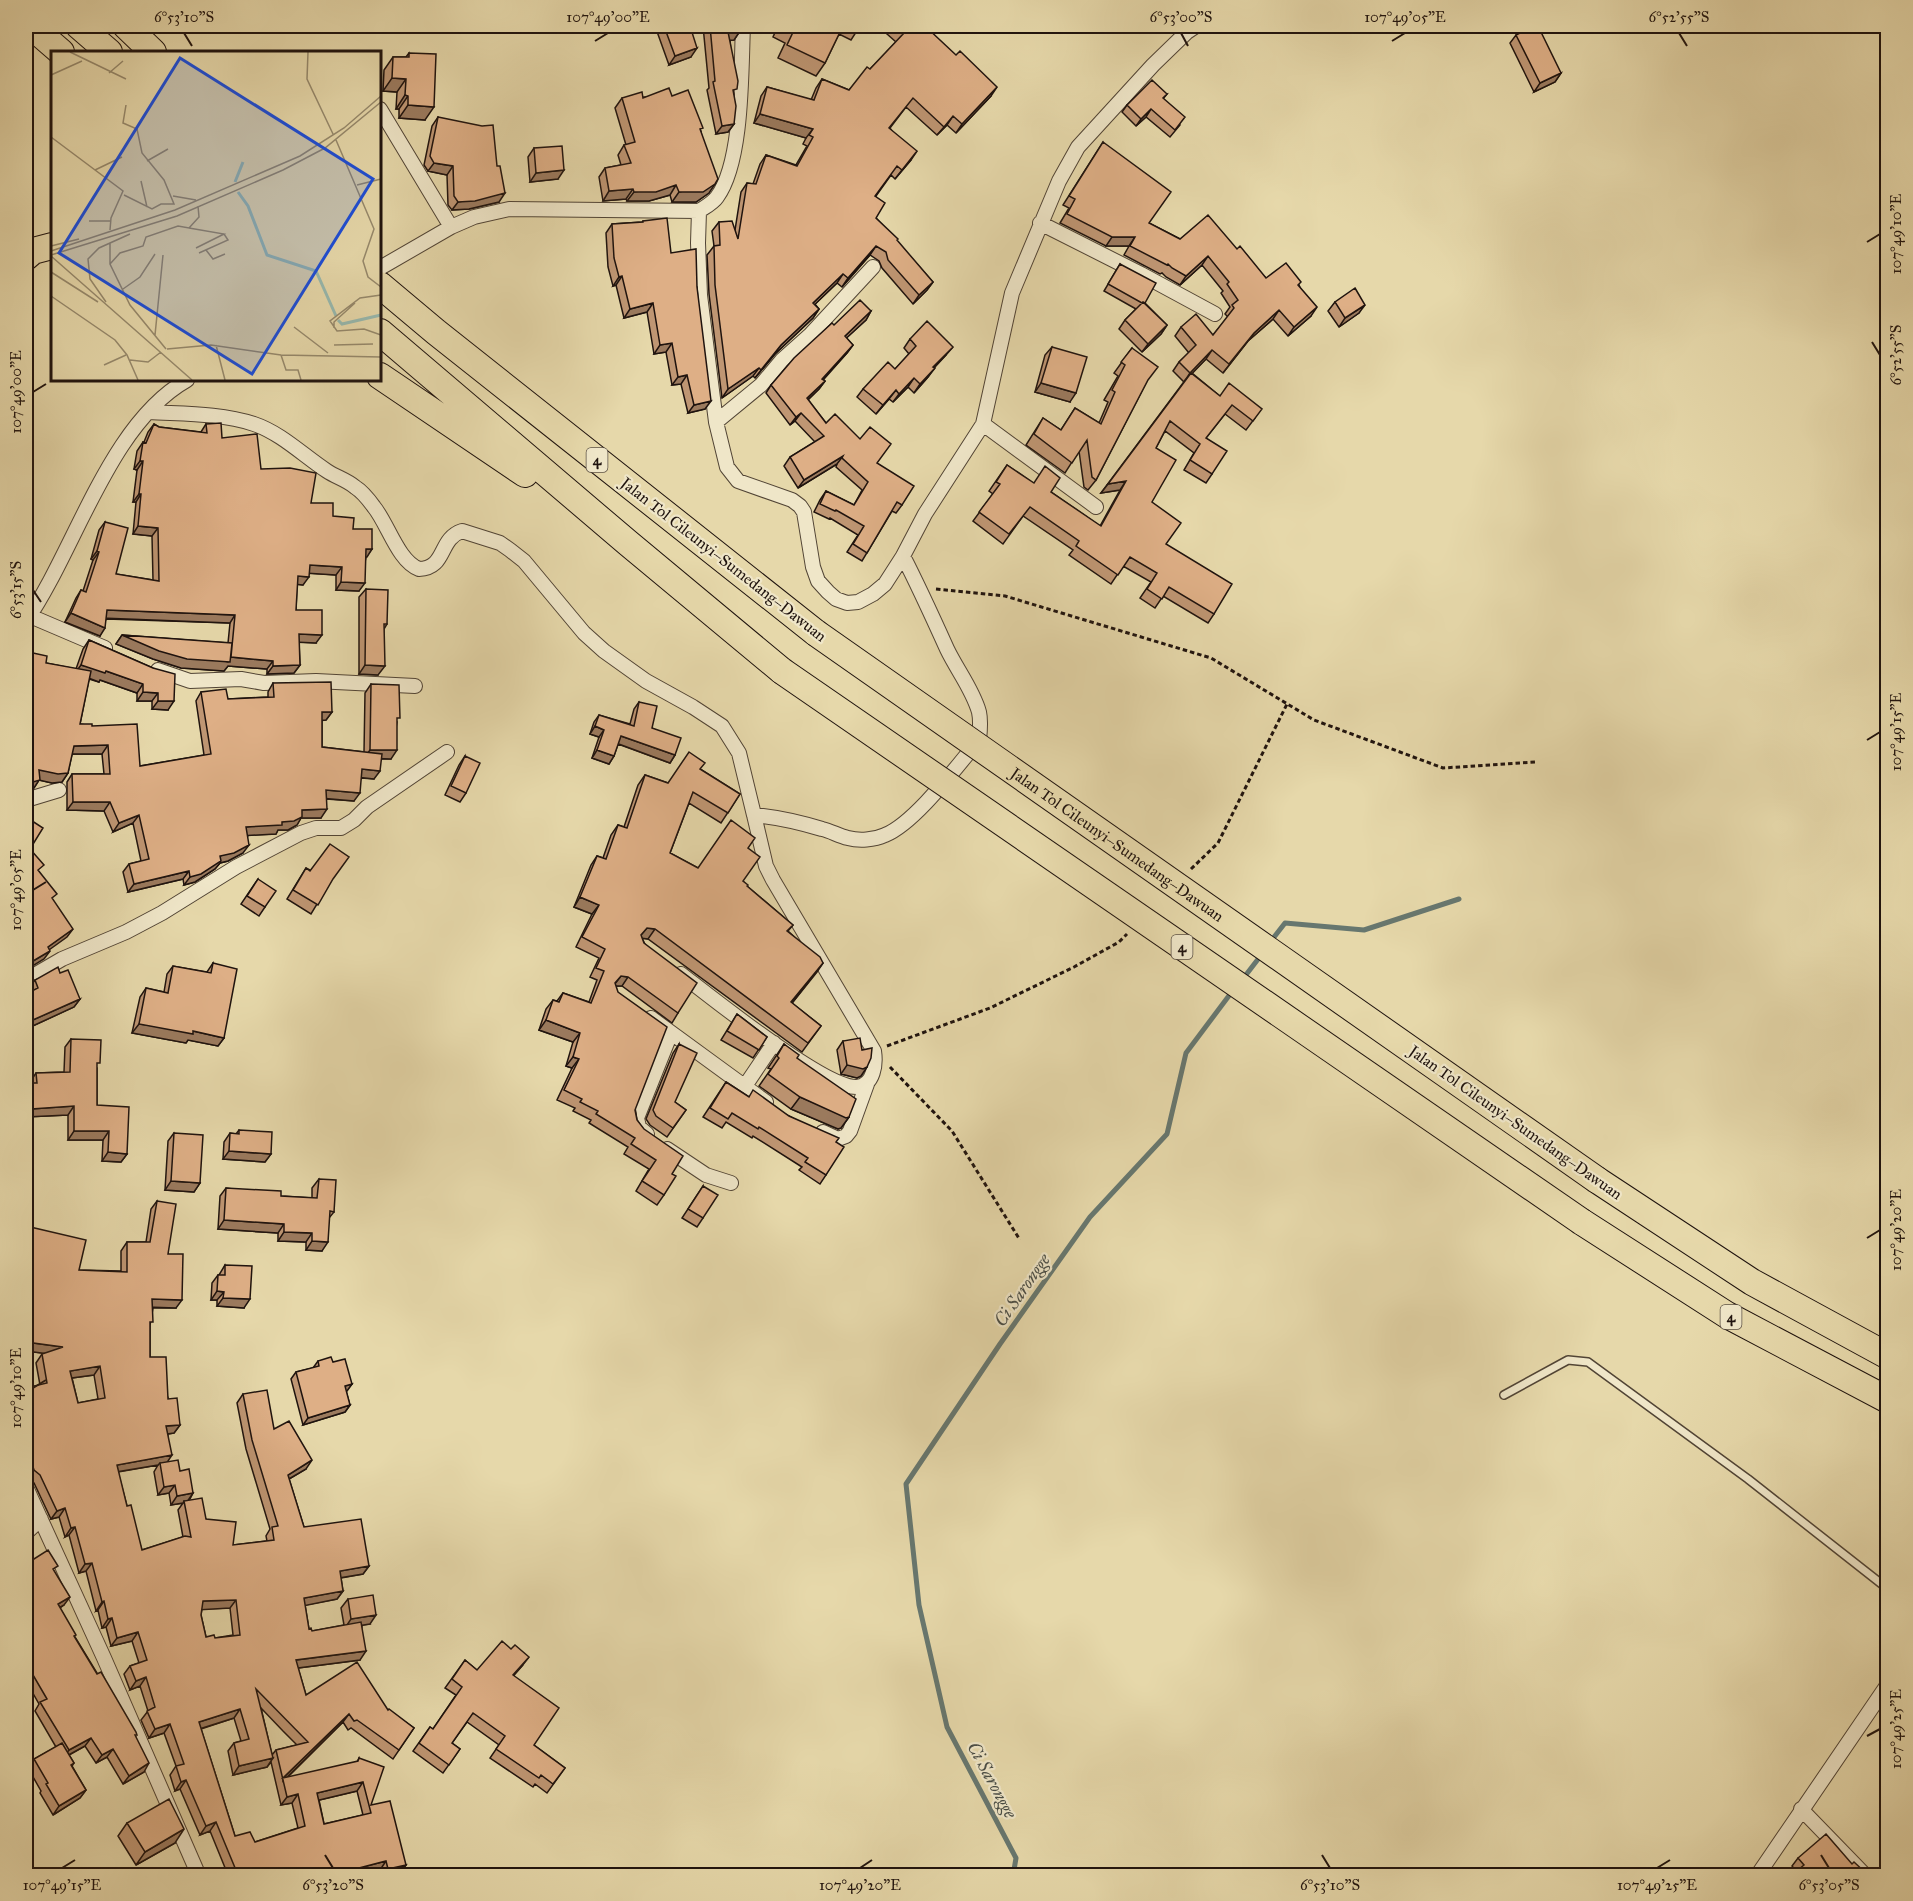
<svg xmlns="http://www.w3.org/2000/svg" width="1913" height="1901" font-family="'IM FELL Great Primer',serif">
<rect width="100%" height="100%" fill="#e6d8aa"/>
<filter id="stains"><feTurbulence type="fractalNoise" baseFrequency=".00333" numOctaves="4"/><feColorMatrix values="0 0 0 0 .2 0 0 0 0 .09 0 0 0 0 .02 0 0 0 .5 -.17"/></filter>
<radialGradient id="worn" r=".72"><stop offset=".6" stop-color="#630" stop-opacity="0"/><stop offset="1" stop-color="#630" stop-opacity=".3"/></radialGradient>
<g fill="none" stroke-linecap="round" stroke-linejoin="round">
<!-- stream -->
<path stroke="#67776f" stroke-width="5" d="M1271,941L1285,923L1364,930L1459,899
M1242,980L1262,954
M1013,1876L1016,1858L947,1727L919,1605L906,1484L1000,1344L1090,1217L1167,1134L1186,1053L1234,989"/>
<!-- service casing -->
<g stroke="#514435" stroke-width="10">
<path id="service" d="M1504,1395L1568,1360L1588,1362L1748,1479L1888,1589"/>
</g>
<!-- minor casing -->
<g stroke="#514435" stroke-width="16">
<path id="minor" d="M380,109L451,227
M699,211L698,243L700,295L716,422L727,467L738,481L792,500L800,506L804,512L813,567L818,581L828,592L836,599L847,603L858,602L873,594L885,584L903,556L925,514L983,424L1012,293L1059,181L1078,147L1153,65L1187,32L1196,26
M1040,223L1141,274L1215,314
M380,268L451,227L474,217L509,209L699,211C705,207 713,203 717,197C743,162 741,70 743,26
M149,412C183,414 221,413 254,424C281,433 304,456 327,471C336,477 347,480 355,487C363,492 369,500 374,507C388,524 398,561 419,569C447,568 438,539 462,531L500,543L510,550L524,561L584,633L604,651L646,681L693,707L722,726L739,753L754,815C776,817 799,822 822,829C831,831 839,836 848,838C859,841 874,840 885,835C915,823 957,766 979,740C980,731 981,721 979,712C973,690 957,670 947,649C933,618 919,587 903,556
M716,422L761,385L782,360L810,335L873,267
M983,424L1096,507
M30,616L105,648
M26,621C76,549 109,424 187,380
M158,670L190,681L241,679L264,683L316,681L415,686
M26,800L59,790
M681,974C711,997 825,1089 857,1087C874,1085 876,1064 874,1051L773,880L766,866L754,815
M26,980L62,959L126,932L162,913L236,867L301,833L316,828H341L354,820L367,807L447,752
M651,1018L766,1102
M745,1086L774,1043
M823,1132L838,1139L846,1136L850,1131L867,1084
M647,1134L639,1127L637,1118L671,1033
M667,1149L706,1175L731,1183
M26,1487L104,1658L199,1876
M26,1533L41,1519
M1801,1809L1866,1876
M1757,1876L1888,1684"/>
</g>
<!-- motorway casing -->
<g stroke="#1f130e" stroke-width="28">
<path id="motorway" d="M31,26L61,52
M79,26L109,52
M126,26L153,52
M26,257L33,251L52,246
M380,285L436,332L816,633
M380,332L628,543L782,671
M380,376L525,474
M1597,1180L1752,1282L1888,1356
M1582,1222L1727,1315L1888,1400"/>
</g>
<!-- path -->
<path stroke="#1f130e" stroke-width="3" stroke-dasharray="4.5 3" stroke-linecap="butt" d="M936,589L1005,596L1211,658L1314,720L1443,768L1535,762
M1191,869L1218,843L1287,704
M887,1046L990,1008L1074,967L1119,942L1127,934
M890,1067L952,1131L1020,1240"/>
<!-- service -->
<use href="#service" stroke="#efe6c8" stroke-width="7"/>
<!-- minor -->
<use href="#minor" stroke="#efe6c8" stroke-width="14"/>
<!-- motorway -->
<use href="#motorway" stroke="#e6d8aa" stroke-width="26"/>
<!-- motorway-bridge casing -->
<g stroke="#1f130e" stroke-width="28" stroke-linecap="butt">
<g id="motorway-bridge">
<path id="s1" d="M816,633L1597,1180"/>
<path d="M782,671L1582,1222"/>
</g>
</g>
<!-- motorway-bridge -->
<use href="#motorway-bridge" stroke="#e6d8aa" stroke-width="26"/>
</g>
<!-- wall -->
<path fill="#bf9673" stroke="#1f130e" stroke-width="1.5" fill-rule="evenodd" d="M655,26H690L691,57L669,65Z
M703,26H740V31L734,40H730L734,94V124L728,132L716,134L707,90L709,88Z
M778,26H828L839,31L842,26H860L851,40L839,34L825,63L816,76L778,58L785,43L773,37Z
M878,26H925L991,96L956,133L947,125L937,135L906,107L890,128L911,160L895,179L891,175L876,196V218L933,282L927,290L913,304L882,268L879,261L870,255L842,287L837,283L815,304L819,309L813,318L775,354L755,378L753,376L722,398L709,294L707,255L714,246L712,231L719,222L735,230L741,192L747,183L753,184L760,164L766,155L796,165L807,146L803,144L806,138L754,123L761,96L767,87L811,100L816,88L822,79L849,90L870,69L896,42Z
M1516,35L1561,73L1555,82L1534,92L1510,43Z
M409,53L425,120L399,118V109H396L397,92L383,91L384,70L393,57H406Z
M1167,94L1163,99L1180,125L1170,137L1146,117L1136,126L1122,112L1127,105Z
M672,96L701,131L709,193L696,202H672L670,195L649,201H627L626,199L603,201L599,177L605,168L621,165L618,155L624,145H626L615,108L622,98Z
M438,117L499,202L469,209L452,210L448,205L447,175L428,171L424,165L432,126Z
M1103,142L1149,223L1180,239L1237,249L1266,278L1299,285L1311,316L1288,336L1273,319L1248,341L1223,373L1206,359L1192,373L1220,396L1255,418L1246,430L1225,414L1206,438L1212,474L1206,483L1184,470L1194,453L1165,431L1156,448L1152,502L1166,544L1214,614L1208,623L1163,596L1155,608L1140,598L1151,582L1123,566L1111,584L1069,555L1073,550L1023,516L1003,544L973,521L993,494L989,491L1007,465L1033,483L1051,492L1100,526L1120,490L1101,493L1186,379L1184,382L1173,371L1179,362L1189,353L1175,336L1181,327L1213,335L1228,317L1225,314L1230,307L1221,293L1223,291L1202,265L1180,285L1166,277L1162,273L1160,274L1124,255L1129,246H1106L1060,223L1069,208L1063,205Z
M534,148L558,179L530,182L528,157Z
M643,221L671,253L697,287L705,409L688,413L681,384L672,385L666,352L654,354L647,312L624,318L616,285L613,286L608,267L606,233L612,224L642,222Z
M1120,264L1145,303L1167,325L1161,334L1142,352L1119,329L1125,320L1136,309L1104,291Z
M1335,302L1359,313L1339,327L1328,311Z
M871,311L866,320L846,338L853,345L847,353L823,379L825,381L819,389L808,400L826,423L877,463L902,505L896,513L892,511L862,561L847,552L858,535L830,518L829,519L814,512L820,500L826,491L854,505L862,490L836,467L837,464L798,488L784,466L790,457L815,442L795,421L790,425L766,393L771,385L834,325Z
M910,339L946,355L934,368L928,377L914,393L908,387L893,402L889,399L876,414L857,397L863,389L895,369L909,354L904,348Z
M1052,347L1070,402L1035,392L1045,355Z
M1132,348L1147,381L1096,480L1088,490L1084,487L1079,451L1065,473L1026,445L1043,418L1061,430L1075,408L1099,423L1108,402L1104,400L1118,376L1114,373Z
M154,424L159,427L201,432L206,424L222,438L261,469L311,503L353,529L372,549L366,557L359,591L336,590V575L309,573L303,585L297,584L296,610L316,643L299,642L300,665L294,673L267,674V669L228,666L224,671L181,668L153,659L116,644L122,635L228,643L230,623L106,619L100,636L65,622L76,598L81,590L83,591L93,560L91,559L99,530L105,522L116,574L153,580L152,536L133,534L136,502H133L137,470L134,469L137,451L143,442H144L148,432Z
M366,589L387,624L384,629L378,675L359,674V597Z
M89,640L153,668L168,710L152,709V701H137V693L100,680L99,682L89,679L80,724L92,726L140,766L204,755L196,701L201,692L228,699L268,697V692L273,683L332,712L326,720H322V747L364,752L365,693L371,684L397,722L391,759H381L374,779L361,778L354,801L326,799L321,818H301L297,825L288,830H278L276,834L248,835L243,853L228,861L220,863L215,869L195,882L184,885L183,879L128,892L123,872L129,864L141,861L133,823L113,832L104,811L67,810V782L72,774H104L102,754H72L68,773L62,782L52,783L39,780L34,788L26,791V667L27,661L33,653L46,663L76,669L83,649Z
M639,702L652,728L675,755L670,763L618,744L614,756L609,764L592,758L599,737L590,734L594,722L599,715L630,724L634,709Z
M465,756L466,793L460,802L445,795L459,765Z
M700,769L740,794L721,823L689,803L670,853L698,868L748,848L743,881L747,886L793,925L788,931L823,963L792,1003L821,1026L802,1052L648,939L642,938L678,1013L672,1023L622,986H616L637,1120L672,1174L664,1195L657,1205L636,1191L649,1169L624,1154L628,1147L589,1123L591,1120L573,1111L575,1108L557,1100L572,1068L566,1066L573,1042L539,1030L546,1009L553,1000L557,1001L563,993L589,1002L597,980L590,977L599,958L576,947L592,914L574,907L591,865L597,856L603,858L611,835L618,825L624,827L638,785L645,775L668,783Z
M306,868L331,881L311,914L287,899Z
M258,879L265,907L259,916L241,904Z
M213,963L224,1038L218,1046L188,1040L186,1043L132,1033L140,997L146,988L164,992L167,974L173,966L207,972Z
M60,973L80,999L74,1007L26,1029V994L30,992L29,988L35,980Z
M737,1014L767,1037L753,1058L721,1040Z
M71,1039L97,1068V1105L127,1154L121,1162L102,1161L103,1140H68V1115L26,1117V1089L29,1083H30V1082L36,1073L64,1072L65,1047Z
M843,1041L862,1050L867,1067L861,1076L857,1078L841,1074L837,1050Z
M679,1044L675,1102L686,1110L667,1137L650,1125L646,1119L673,1053Z
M784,1044L849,1117L841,1128L838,1129L791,1109L759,1086L771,1069L768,1068Z
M726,1082L749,1097L789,1116L836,1142L826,1175L820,1184L799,1170L802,1167L753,1136L752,1138L726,1122L722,1128L703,1117Z
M239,1130L271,1154L265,1162L223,1159L224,1142L230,1133L236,1134Z
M174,1133L200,1183L194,1192L165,1190L168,1141Z
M319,1179L334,1212L329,1218L322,1251L306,1250V1242L278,1241V1233L218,1229L220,1196L226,1188L281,1196L312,1198V1188Z
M703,1186V1218L697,1227L682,1218Z
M157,1201L168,1254L176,1308H153L150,1325V1357L180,1425L174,1433L168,1434L167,1462L180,1471L193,1493L189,1501L206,1519L233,1545L267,1541L266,1536L270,1529L246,1449L237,1403L243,1394L274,1429L306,1469L289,1479L304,1527L369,1566L363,1574L341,1578L343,1591L337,1599L305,1605L309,1629L312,1631L344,1625L341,1608L348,1599L370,1624L362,1625L360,1660L298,1668L306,1695L388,1710L414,1728L393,1759L351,1728L348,1730L343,1722L287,1778L357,1762L359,1758L371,1805L406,1865L400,1873L390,1875H381L380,1870L358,1875H228L210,1831L200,1835L180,1789L175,1791L170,1775L176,1766L164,1733L149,1738L141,1720L148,1711L140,1686L130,1690L124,1674L130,1666L139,1663L132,1641L111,1646L106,1627L102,1628L98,1610L96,1611L86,1571L79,1573L69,1535L65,1537L59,1517L51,1519L34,1483L28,1478L26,1472V1388L40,1385L36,1363L42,1354L43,1353L26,1351V1226L79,1270L121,1271V1251L127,1242H146L151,1209ZM94,1375L98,1399L78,1403L72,1378ZM158,1465L154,1472L158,1495L169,1493L171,1505L183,1503L178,1510L183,1537L142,1550L127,1506L118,1472ZM230,1608L233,1635L215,1638L206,1637L201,1615L202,1609ZM261,1708L283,1731L297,1745L276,1750L272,1755ZM234,1718L241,1741L234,1743L228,1751L233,1775L267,1767L271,1762L281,1805L292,1803L298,1828L255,1842L235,1836L201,1729ZM357,1791L363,1815L324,1824L319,1800Z
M225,1265L244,1308L217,1306V1300H211L212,1283L218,1275H219Z
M318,1361L333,1362L352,1384L346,1391L350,1405L345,1412L303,1425L291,1379L296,1372L313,1368Z
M26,1564L54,1571L64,1605L60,1608L75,1637L136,1737L144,1772L123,1784L107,1757L96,1763L85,1746L69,1755L74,1763L72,1766L86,1790L80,1798L53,1815L40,1793L41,1791L28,1768L34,1759L56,1747L35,1711L39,1704L26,1681Z
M465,1660L477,1670L522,1666L514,1675L534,1745L565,1768L547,1793L535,1784L533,1787L490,1758L499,1745L467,1722L452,1743L460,1749L443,1773L413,1751L430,1727L433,1729L456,1695L445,1688Z
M127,1823L175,1843L136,1865L118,1836Z
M1887,1835V1845L1884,1840Z
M1798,1858L1852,1864L1868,1875H1792L1796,1871L1792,1866Z"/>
<!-- shaded-wall -->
<path fill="#9b7a5e" stroke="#1f130e" stroke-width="1.5" d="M740,31L734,40L722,41L728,32Z
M697,48L691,57L669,65L675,56Z
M1561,73L1555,82L1534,92L1540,83Z
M392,78L406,79L397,92L383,91Z
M997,87L991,96L956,133L962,124Z
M405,95L408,96L399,109H396Z
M408,105L434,107L425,120L399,118Z
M1151,109L1146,117L1136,126L1141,119Z
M760,114L813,129L806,138L754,123Z
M953,116L947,125L937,135L944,127Z
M734,124L728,132L716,134L722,126Z
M917,151L911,160L895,179L902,170Z
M434,163L453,166L447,175L428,171Z
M564,170L558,179L530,182L536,173Z
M715,184L709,193L696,202H672L679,192Z
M676,185L670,195L649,201H627L634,192Z
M633,189L626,199L603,201L609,191Z
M505,193L499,202L469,209L452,210L458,202Z
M1112,237H1135L1129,246H1106Z
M876,246L870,255L842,287L848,278Z
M1208,256L1202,265L1180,285L1186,276Z
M843,274L837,283L807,312L813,303Z
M622,276L616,285L613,286L619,277Z
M933,282L927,290L913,304L919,295Z
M653,303L647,312L624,318L630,309Z
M1365,305L1359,313L1339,327L1345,318Z
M1317,307L1311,316L1288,336L1294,327Z
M819,309L813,318L775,354L755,378L781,345Z
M1279,310L1273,319L1248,341L1223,373L1254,333Z
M871,311L866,320L839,345L845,336Z
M1167,325L1161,334L1142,352L1148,344Z
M672,343L666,352L654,354L660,345Z
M853,345L847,353L817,387L822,379Z
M953,347L946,355L927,375L933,367Z
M1212,350L1206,359L1184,382L1190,373Z
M759,368L753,376L722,398L728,389Z
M935,368L928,377L914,393L920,384Z
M687,375L681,384L672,385L678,377Z
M914,378L908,387L893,402L899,394Z
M825,381L819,389L801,406L807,398Z
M1041,383L1076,393L1070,402L1035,392Z
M896,390L889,399L876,414L883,405Z
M711,401L705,409L688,413L694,405Z
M801,413L795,421L790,425L796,417Z
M843,456L837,464L798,488L804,480Z
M140,461H143L137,470L134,469Z
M1126,481L1120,490L1101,493L1108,484Z
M139,494H141L136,502H133Z
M138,526L158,528L152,536L133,534Z
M366,549H372L367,557H361Z
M97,551L99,552L93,560L91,559Z
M310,565L342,567L336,575L304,573Z
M298,576L309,577L303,585L292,584Z
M341,582L365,583L359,591L336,590Z
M107,610L235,615L230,623L101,618Z
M71,613L105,628L100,636L65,622Z
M299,634L322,635L316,643L293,642Z
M122,635L228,662L231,657L273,661L267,669L228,666L224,671L181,668L153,659L116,644Z
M81,665L106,671L143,684L137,693L100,680L99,682L75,673Z
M300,665L294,673L267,674L273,666Z
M365,665L385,666L378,675L359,674Z
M143,692L158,693L152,701H137Z
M158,701H174L168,710L152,709Z
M322,712H332L326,720L316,721Z
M595,726L604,730L599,737L590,734Z
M621,736L675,755L670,763L616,743Z
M108,745L102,754H68L74,746Z
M370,750H397L391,759L364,758Z
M597,750L614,756L609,764L592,758Z
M362,769L380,771L374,779L356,777Z
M39,770L68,773L62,782L52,783L39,780L34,788L26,791V784Z
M326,790L360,793L354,801L320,798Z
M73,802H110L104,811L67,810Z
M327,809L321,818H301L297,825L288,830H278L276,834L240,836L246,827L282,822L302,810Z
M139,815L133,823L113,832L119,823Z
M249,845L243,853L228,861L220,863L215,869L195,882L184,885L190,877L220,856Z
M189,871L183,879L128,892L134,884Z
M580,897L599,905L592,914L574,907Z
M647,928L655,929L648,939L640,938L641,935Z
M73,929L67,937L42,955L48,947Z
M50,951L44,959L26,970V967L28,964Z
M823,963L817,972L785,1012L791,1002Z
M621,976L628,977L622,986H614L608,993Z
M80,999L74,1007L26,1029V1023Z
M546,1020L580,1033L573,1042L539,1030Z
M139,1024L193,1031L224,1038L218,1046L188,1040L186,1043L132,1033Z
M573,1057L579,1059L572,1068L566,1066Z
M847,1065L867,1067L861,1076L857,1078L841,1074Z
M800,1097L849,1117L841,1128L838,1129L791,1109Z
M74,1106L68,1115L26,1117L31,1109Z
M74,1131H109L103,1140H68Z
M229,1151L271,1154L265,1162L223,1159Z
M108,1152L127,1154L121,1162L102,1161Z
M171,1181L200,1183L194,1192L165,1190Z
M224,1220L284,1224L278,1233L218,1229Z
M284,1232L312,1233L306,1242L278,1241Z
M312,1241L328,1242L322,1251L306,1250Z
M217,1291L224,1292L217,1300H211Z
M223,1298L250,1299L244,1308L217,1306Z
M152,1299L182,1300L176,1308L146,1307Z
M26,1342L63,1347L57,1355L26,1351Z
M100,1366L94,1375L64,1379L70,1371Z
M352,1384L347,1391L340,1392L345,1386Z
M350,1405L345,1412L303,1425L308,1418Z
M180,1425L174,1433L160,1435L166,1426Z
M172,1455L166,1464L160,1463L158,1465L110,1473L117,1465Z
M312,1460L306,1469L282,1483L288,1475Z
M175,1485L169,1493L158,1495L164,1487Z
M193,1493L187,1502L184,1501L183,1503L171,1505L177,1496Z
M65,1508L59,1517L51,1519L57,1511Z
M75,1527L69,1535L65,1537L71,1528Z
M92,1563L86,1571L79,1573L85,1564Z
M369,1566L363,1574L333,1579L340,1571Z
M343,1591L337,1599L298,1607L304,1598Z
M70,1597L64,1605L52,1612L58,1604Z
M236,1600L230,1608L197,1610L203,1601Z
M104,1601L98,1610L96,1611L102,1602Z
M376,1615L370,1624L345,1628L351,1619Z
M112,1618L106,1627L102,1628L108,1619Z
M138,1632L132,1641L111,1646L117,1638Z
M366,1651L360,1660L290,1669L296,1660Z
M529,1657L522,1666L507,1683L513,1675Z
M146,1677L140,1686L130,1690L136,1681Z
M240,1709L234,1718L193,1731L199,1722Z
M349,1714L343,1722L283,1781V1778Z
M170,1724L164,1733L149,1738L155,1729Z
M91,1738L85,1746L63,1758L69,1750Z
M113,1749L107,1757L96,1763L102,1755Z
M273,1758L267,1767L233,1775L239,1766Z
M149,1763L144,1772L123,1784L129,1776Z
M186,1780L180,1789L175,1791L181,1782Z
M363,1782L357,1791L311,1802L317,1793Z
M86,1790L80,1798L53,1815L59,1806Z
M298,1794L292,1803L281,1805L287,1797Z
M216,1822L210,1831L200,1835L206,1826Z
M184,1829L175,1843L136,1865L145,1852Z
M386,1861L380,1870L358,1875H348L351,1870Z
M406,1865L400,1873L390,1875H383L388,1869Z"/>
<!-- building -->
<path fill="#deaf86" stroke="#1f130e" stroke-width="1.5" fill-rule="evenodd" d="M664,26H690L697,48L675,56Z
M710,26H740V31L728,32L738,81L737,89L733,90L736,106L734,124L722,126L713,82L715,81Z
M786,26H828L840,32L825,63L787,45L794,30Z
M846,26H860L857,31Z
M893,26H925L956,55L960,51L997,87L962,124L953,116L944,127L913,98L889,128L917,151L902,170L897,166L875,196L885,203L876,218L898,239L897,240L933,282L919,295L888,260L886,252L876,246L848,278L843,274L813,303L819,309L781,345L761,370L759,368L728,389L715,285L714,246L720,245L719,222L732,221L738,239L747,183L756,184L766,155L797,166L813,137L809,135L813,129L760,114L767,87L814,100L822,79L849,90L867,67L870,69L903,34Z
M1534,26H1538L1561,73L1540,83L1516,35Z
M409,53L436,54L434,107L408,105V96L405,95L406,79L392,78L393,57H409Z
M1152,80L1167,94L1163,98L1185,117L1175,130L1151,109L1141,119L1127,105Z
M669,88L672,96L688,90L703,128L700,129L718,179L715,184L703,192H679L676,185L656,192H634L633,189L609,191L605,168L631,163L624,145L635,142L622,98L642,92L643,98Z
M438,117L482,126L493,125L497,166H500L505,193L475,201L458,202L454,196L453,166L434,163L430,156Z
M1103,142L1171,192L1149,223L1180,239L1208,215L1237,249L1240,246L1266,278L1286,263L1301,282L1298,285L1317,307L1294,327L1279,310L1254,333L1229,364L1212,350L1190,373L1179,362L1196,345L1181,327L1196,314L1213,335L1234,308L1232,305L1238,300L1227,284L1229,282L1208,256L1186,276L1172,268L1168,264L1167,265L1130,246L1135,237H1112L1067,214L1075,199L1069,196Z
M562,146L564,170L536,173L534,148Z
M667,218L671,253L696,249L697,287L711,401L694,405L687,375L678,377L672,343L660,345L653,303L630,309L622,276L619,277L614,258L612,224L643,222V221Z
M1120,264L1156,283L1145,303L1143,302L1142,303L1108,284Z
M1355,288L1365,305L1345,318L1335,302Z
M860,300L871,311L845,336L853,345L822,379L825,381L807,398L826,423L835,414L860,439L870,427L891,444L877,463L914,486L902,505L897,502L867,553L853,544L864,526L836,510L835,511L820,504L826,491L854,505L868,482L842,458L843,456L804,480L790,457L824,436L801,413L796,417L771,385L794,358L832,323L834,325Z
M1143,302L1167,325L1148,344L1125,320Z
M927,321L953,347L933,367L935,368L920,384L914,378L899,394L896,390L883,405L863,389L888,362L895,369L916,346L910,339Z
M1052,347L1087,357L1076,393L1041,383Z
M1132,348L1158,367L1148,380L1096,480L1092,477L1087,440L1072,463L1034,434L1043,418L1061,430L1075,408L1101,424L1115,392L1112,390L1125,365L1121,362Z
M1191,373L1220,396L1229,383L1262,409L1253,421L1232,405L1206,438L1227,451L1212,474L1190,460L1200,444L1170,421L1156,448L1176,460L1152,502L1181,523L1166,544L1232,584L1214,614L1169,587L1162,599L1147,589L1157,573L1130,557L1118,575L1076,546L1079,541L1030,507L1009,534L979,512L1000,484L996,482L1007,465L1034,483L1045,466L1060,478L1051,492L1101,526L1126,481L1108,484Z
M221,423L222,438L257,434L261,469L290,468L316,473L311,503H333V516L354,518L353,529H372V549H366L365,583L341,582L342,567L310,565L309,577L298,576L296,610H322V635L299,634L300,665L273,666V661L231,657L235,615L107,610L105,628L71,613L81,590L86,592L99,552L97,551L105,522L128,528L116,574L159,581L158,528L138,526L141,494H139L143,461H140L143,442L146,443L154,424L159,427L207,433L206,424Z
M366,589L388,590L387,624H384L385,666L365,665Z
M122,635L232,643L230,662L187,659L159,651Z
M89,640L153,668L175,674L174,701H158V693L143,692V684L106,671L105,673L81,665Z
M33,653L47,656L46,663L91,671L80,724H92V726L137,724L140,766L211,754L201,692L226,689L228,699L274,697L273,683L331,682L332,712H322V747L382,754L380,771L362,769L360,793L326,790L327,809L302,810V817L294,821L282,822V825L246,827L249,845L234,853L220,856L221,861L201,874L190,877L189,871L134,884L129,864L149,859L139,815L119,823L110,802H73L72,774H110L108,745L74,746L68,773L58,774L39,770L40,780L26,784V667L30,668Z
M371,684L399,685L400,718H397V750H370Z
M639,702L657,706L652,728L681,738L675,755L621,736L614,756L597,750L604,730L595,726L599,715L634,726Z
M689,752L705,763L700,769L740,794L728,813L693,792L670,853L698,868L731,820L755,838L748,848L760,857L743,881L748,885L747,886L793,925L787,931L820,957L823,963L791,1002L821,1026L808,1043L655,929L647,928L641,935L644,943L697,983L678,1013L628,977L621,976L615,983L618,992L667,1027L635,1110L637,1120L644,1129L683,1156L672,1174L676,1176L664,1195L642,1181L656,1160L631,1144L635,1138L596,1114L598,1111L580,1102L582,1099L564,1090L579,1059L573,1057L580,1033L546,1020L553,1000L559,1002L563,993L591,1003L604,971L596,968L605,949L582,937L599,905L580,897L597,856L606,859L618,825L627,828L645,775L668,783Z
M465,756L480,763L466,793L451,786Z
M26,817L43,828L30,849L44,865L38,870L57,894L52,898L73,929L48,947L50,951L28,964L26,959Z
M330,844L349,857L333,879L318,905L293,890L306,868L310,871Z
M258,879L276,891L265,907L247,896Z
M213,963L237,969L224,1038L193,1031V1034L139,1024L146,988L168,993L173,966L211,973Z
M58,967L60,973L68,970L80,999L26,1023V994L38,988L35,980Z
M737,1014L767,1037L759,1050L727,1031Z
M860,1038L862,1050L872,1048L871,1058L867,1067L863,1069L847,1065L843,1041Z
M71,1039L101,1040L100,1063H97V1105L129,1107L127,1154L108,1152L109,1131H74V1106L31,1109L29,1083H37L36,1073L70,1072Z
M679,1044L697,1053L675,1102L686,1110L673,1128L656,1116L653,1110Z
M784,1044L799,1055L797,1058L856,1099L849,1117L846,1118L800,1097L768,1074L779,1058L777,1056Z
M726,1082L749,1097L753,1090L789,1116L839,1138L836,1142L844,1147L826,1175L805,1162L808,1158L759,1127L758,1129L732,1113L728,1119L710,1108Z
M239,1130L272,1132L271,1154L229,1151L230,1133L239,1134Z
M174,1133L203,1135L200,1183L171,1181Z
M319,1179L336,1180L334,1212L330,1211L328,1242L312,1241V1233L284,1232V1224L224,1220L226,1188L281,1191V1196L317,1198Z
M703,1186L718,1195L703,1218L688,1209Z
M157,1201L176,1204L168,1254H183L182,1300L152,1299L153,1322H150V1357H166L168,1399L177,1398L180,1425L166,1426L172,1455L117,1465L127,1506L131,1505L142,1550L185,1536L191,1537L184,1501L202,1498L206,1519L236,1522L233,1545L274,1540L272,1527L278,1526L252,1440L243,1394L267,1390L274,1429L289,1421L312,1460L288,1475L304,1527L361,1519L369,1566L340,1571L343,1591L304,1598L309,1629L311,1628L312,1631L361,1622L366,1651L296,1660L306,1695L357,1662L388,1710L389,1709L414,1728L399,1750L357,1720L354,1721L349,1714L283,1778L358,1761L359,1758L384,1767L371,1805L390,1801L406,1865L388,1869L386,1861L351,1870L352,1875H238L216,1822L206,1826L186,1780L181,1782L176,1766L184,1764L170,1724L155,1729L147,1711L155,1707L146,1677L136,1681L130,1666L147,1660L138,1632L117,1638L112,1618L108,1619L104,1601L102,1602L92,1563L85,1564L75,1527L71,1528L65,1508L57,1511L40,1475L34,1470L26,1445V1388L47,1383L42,1354L63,1347L26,1342V1226L86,1240L79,1270L127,1272V1242H150ZM100,1366L105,1398L78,1403L70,1371ZM236,1600L240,1635L215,1638L214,1635L206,1637L201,1615L203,1601ZM256,1689L308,1742L276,1750L287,1797L298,1794L305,1826L255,1842L250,1832L235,1836L199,1722L240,1709L249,1739L234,1743L239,1766L273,1758ZM363,1782L371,1813L324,1824L317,1793Z
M225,1265L252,1266L250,1299L223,1298L224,1292L217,1291L218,1275H225Z
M331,1357L333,1362L345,1359L352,1384L345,1386L350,1405L308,1418L296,1372L319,1366L318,1361Z
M178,1460L180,1471L189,1469L193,1493L177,1496L175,1485L164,1487L160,1463Z
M48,1550L58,1566L53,1569L70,1597L58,1604L76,1635L74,1636L97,1674L101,1672L136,1732L137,1735H135L149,1763L129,1776L113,1749L102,1755L91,1738L69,1750L40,1702L47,1699L26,1663V1564Z
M373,1595L376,1615L351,1619L348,1599Z
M502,1641L511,1649L515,1645L529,1657L513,1675L559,1708L534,1745L565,1768L553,1784L541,1775L539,1778L496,1749L505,1736L473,1713L452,1743L460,1749L449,1765L419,1743L430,1727L433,1729L462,1687L452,1679L465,1660L477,1670Z
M62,1743L74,1763L71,1765L86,1790L59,1806L46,1784L48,1783L34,1759Z
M169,1799L184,1829L145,1852L127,1823Z
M1826,1834L1852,1864L1854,1862L1868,1875H1794L1793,1874L1804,1865L1798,1858Z
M465,1869V1874L489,1873V1875H427L449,1874L448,1870Z"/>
<!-- ticks -->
<path fill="none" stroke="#1f130e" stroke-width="2" d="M184,33L192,46M1181,33L1188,46M1679,33L1687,46M595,41L608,33M1392,41L1405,33M1867,242L1880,234M1872,342L1880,355M33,392L46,384M33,590L41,602M1867,740L1880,732M33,890L46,882M1867,1238L1880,1230M33,1388L46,1380M1867,1736L1880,1729M325,1855L333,1868M1322,1855L1330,1868M1821,1855L1829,1868M62,1868L75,1860M860,1868L872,1860M1657,1868L1670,1860"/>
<g text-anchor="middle" stroke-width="4.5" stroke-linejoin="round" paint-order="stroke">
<!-- shield labels -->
<g fill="#efe6c8" stroke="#5d5246" stroke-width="1.5">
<rect x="586.5" y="448" width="21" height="24" rx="4.5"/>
<rect x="1171.5" y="935" width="21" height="24" rx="4.5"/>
<rect x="1720.5" y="1305" width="21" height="24" rx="4.5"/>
</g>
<g font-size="15" font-weight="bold" fill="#1f130e">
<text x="597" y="465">4</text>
<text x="1182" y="952">4</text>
<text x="1731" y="1322">4</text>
</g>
<!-- street labels -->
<g font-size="16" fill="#1f130e" stroke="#efe6c8">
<text transform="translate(724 559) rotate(38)" y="6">Jalan Tol Cileunyi–Sumedang–Dawuan</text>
<text dy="6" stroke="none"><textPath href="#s1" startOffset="368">Jalan Tol Cileunyi–Sumedang–Dawuan</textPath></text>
<text transform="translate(1516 1122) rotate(35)" y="6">Jalan Tol Cileunyi–Sumedang–Dawuan</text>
</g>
<!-- water labels -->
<g font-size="18" font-style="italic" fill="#494d46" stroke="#efe6c8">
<text transform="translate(1022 1290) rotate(-55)" y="6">Ci Sarongge</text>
<text transform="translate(992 1780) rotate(62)" y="6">Ci Sarongge</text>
</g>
</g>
<!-- overview -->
<g transform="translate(51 51)">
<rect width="330" height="330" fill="#e6d8aa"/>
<path fill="none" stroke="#97b9af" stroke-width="3" d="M184,131L192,111M187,141L197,155L216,204L265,220L285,265M287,269L291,273L330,264"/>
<path fill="none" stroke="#96896c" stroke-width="1.5" d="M19,1L75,28M257,1L256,28L282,83M58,22L72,10M0,24L31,10M0,86L72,140L60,167L59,179M285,89L323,178L312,210L317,226L330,236M96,110L117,98M44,119L71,106M90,130L96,156M306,134L330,128M73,144L101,158L110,153H123L113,129L91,102L86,78L72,72L75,54M122,145L145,149M38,170H59M138,177L173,183L145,197M59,192V213L79,254L115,298M0,195L28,188M155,199L162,208L174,203M0,200L124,159L249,105L293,77L330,45M148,202L177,189L173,183M0,204L126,165L232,119L274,97L330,51M0,205L141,329M59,213L69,202L92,195L95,186L127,175L138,177L148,166L147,155M0,221L47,251M72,238L89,226L104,203M330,244L309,247L279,270L286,280L313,278L330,284M0,245L64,289L76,304L87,329M55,251L39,228L37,208L48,197L79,183M243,276L277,302M283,277V271L304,252M104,284L112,204M165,294L174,329M283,294L322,293M116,298L160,294L230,304L330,306M230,304L235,319H247L250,329M79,309L97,311L110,301M53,314L75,304"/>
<path fill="#1d4ed8" fill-opacity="0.15" stroke="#1d4ed8" stroke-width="3" d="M129,7L322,128L201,323L8,202Z"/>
<rect width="330" height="330" fill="none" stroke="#1f130e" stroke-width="3"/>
</g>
<!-- margin -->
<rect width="1913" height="1901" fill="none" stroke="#e6d8aa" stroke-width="66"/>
<rect x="33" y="33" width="1847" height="1835" fill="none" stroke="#1f130e" stroke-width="2"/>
<g font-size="15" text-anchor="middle" fill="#1f130e">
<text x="184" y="22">6°53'10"S</text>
<text x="608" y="22">107°49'00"E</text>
<text x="1181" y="22">6°53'00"S</text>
<text x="1405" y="22">107°49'05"E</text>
<text x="1679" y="22">6°52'55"S</text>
<text transform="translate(1896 234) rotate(-90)" y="5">107°49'10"E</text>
<text transform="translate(1896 355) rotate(-90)" y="5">6°52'55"S</text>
<text transform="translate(16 392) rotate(-90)" y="5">107°49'00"E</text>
<text transform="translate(16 590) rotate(-90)" y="5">6°53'15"S</text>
<text transform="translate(1896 732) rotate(-90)" y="5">107°49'15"E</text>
<text transform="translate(16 890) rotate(-90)" y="5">107°49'05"E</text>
<text transform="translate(1896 1230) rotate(-90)" y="5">107°49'20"E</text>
<text transform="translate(16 1388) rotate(-90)" y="5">107°49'10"E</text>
<text transform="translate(1896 1729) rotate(-90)" y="5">107°49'25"E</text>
<text x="62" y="1890">107°49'15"E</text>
<text x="333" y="1890">6°53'20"S</text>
<text x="860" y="1890">107°49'20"E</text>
<text x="1330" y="1890">6°53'10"S</text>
<text x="1657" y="1890">107°49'25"E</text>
<text x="1829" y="1890">6°53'05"S</text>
</g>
<rect width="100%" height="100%" filter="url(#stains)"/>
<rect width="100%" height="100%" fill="url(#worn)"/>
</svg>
